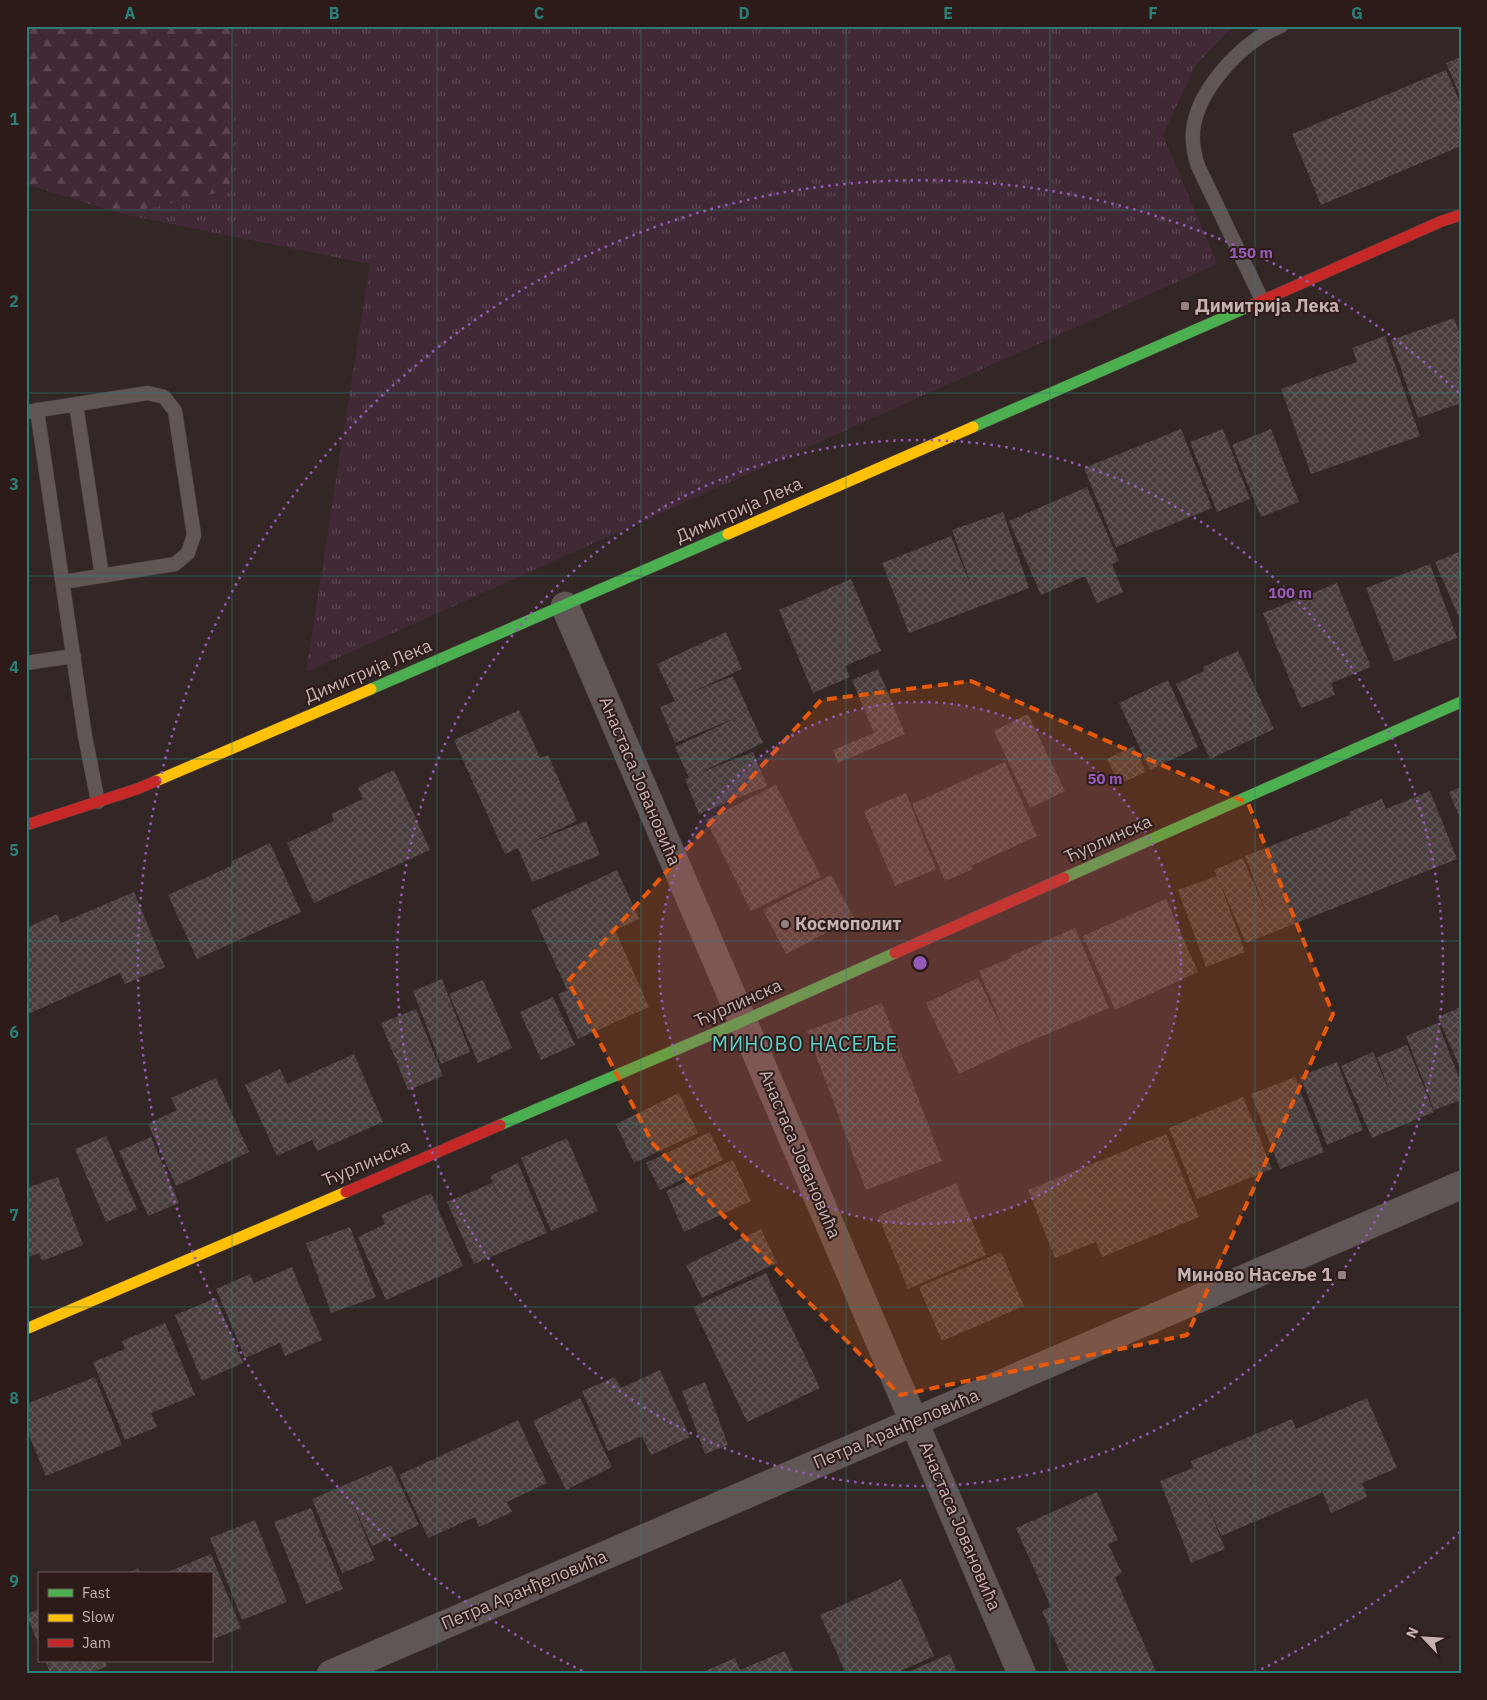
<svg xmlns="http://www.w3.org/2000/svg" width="1487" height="1700" font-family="'IBM Plex Sans',sans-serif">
<defs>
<pattern id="grass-tufts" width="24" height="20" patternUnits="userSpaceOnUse" patternTransform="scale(1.25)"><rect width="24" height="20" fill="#412a36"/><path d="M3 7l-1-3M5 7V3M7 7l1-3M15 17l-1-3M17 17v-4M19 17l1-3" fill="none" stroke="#5b4651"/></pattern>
<pattern id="forest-firs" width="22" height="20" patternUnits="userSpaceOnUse" patternTransform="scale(1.25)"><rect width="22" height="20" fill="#412a36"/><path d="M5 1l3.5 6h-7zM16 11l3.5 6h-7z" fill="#5b4651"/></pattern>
<pattern id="building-cross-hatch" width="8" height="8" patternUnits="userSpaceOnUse" patternTransform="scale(1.25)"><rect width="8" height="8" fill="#483d3c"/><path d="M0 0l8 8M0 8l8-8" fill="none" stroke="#615756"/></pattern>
</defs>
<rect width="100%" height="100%" fill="#332726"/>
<!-- grass -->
<path fill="url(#grass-tufts)" d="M238,26H1233L1195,66L1163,135L1217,264L306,672L370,264L122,214L229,190Z"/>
<!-- forest -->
<path fill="url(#forest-firs)" d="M26,26H238L230,190L122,214L26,184Z"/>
<!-- building -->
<path fill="url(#building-cross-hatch)" d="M1461,57V98L1446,63Z
M1446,70L1461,105V146L1321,205L1292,134Z
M1454,318L1461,337V403L1418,418L1391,340Z
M1385,336L1420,436L1311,474L1281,389L1357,362L1352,348Z
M1181,429L1212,508L1116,547L1084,468Z
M1223,429L1250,499L1217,512L1190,442Z
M1271,429L1299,502L1261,517L1232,445Z
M1087,487L1119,561L1112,564L1123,592L1097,603L1085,576L1041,595L1009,521Z
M1003,512L1029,588L909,633L882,563L951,536L973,591L952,530Z
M1461,551V622L1435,562Z
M1430,564L1457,638L1394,662L1366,588Z
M851,579L881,651L845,666L850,677L813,693L779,610Z
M1337,583L1371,667L1331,683L1335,695L1301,708L1263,613Z
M726,632L742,669L690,693L733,676L763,743L697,774L753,752L767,786L699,814L685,779L689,778L675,747L738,717L675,743L660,707L675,701L657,664Z
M1238,651L1274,729L1210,759L1176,684L1204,671L1203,667Z
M878,669L905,734L838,763L833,750L874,733L852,680Z
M1168,680L1198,747L1150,770L1119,703Z
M519,710L540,758L548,755L577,821L528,844L586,821L600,855L532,882L518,848L505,854L454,740Z
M1028,714L1065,791L1030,808L994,731Z
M1134,746L1146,772L1119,784L1107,759Z
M1005,762L1037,836L971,866L973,869L945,881L912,804Z
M394,770L430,850L314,903L287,843L334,821L331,814L363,799L358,787Z
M776,785L821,877L751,911L706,820Z
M1461,787V820L1449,792Z
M1430,791L1457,859L1246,943L1220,883L1245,952L1206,967L1178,890L1217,876L1214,870L1243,858L1268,917L1245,856L1350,815L1349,812L1382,799L1386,809Z
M906,793L936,869L895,886L864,811Z
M270,843L301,912L197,959L168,895L233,865L232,861Z
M617,870L639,919L615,930L649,1007L578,1039L558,994L567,990L531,910Z
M831,875L854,918L786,954L763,910Z
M134,892L165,967L125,984L120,973L26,1015V928L57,914L68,940L61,923Z
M1166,899L1198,972L1115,1010L1083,936Z
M1075,928L1109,1008L1011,1049L959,1074L926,1003L978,978L1007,1038L979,971L1011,958V956Z
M442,979L470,1052L441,1064L413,991Z
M483,980L512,1048L478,1063L449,994Z
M553,997L575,1045L541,1060L520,1012Z
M882,1003L942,1161L866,1190L807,1031Z
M1461,1007V1070L1438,1017Z
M416,1009L443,1076L408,1090L381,1023Z
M1438,1023L1461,1083V1100L1434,1110L1406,1036Z
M1407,1045L1434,1112L1372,1138L1341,1066L1373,1052L1392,1098L1377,1057Z
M354,1054L383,1122L317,1151L312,1140L277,1156L245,1085L280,1069L287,1084Z
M1337,1062L1363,1130L1327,1145L1300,1076Z
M1295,1077L1324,1152L1280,1169L1251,1094Z
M216,1078L249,1152L176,1186L148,1124L177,1110L171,1098Z
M679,1093L698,1133L634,1163L616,1124Z
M1243,1097L1272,1169L1197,1199L1169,1128Z
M710,1132L723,1160L660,1190L646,1163Z
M1166,1134L1199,1217L1102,1257L1096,1242L1055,1258L1028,1190Z
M106,1136L137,1209L106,1222L75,1149Z
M151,1137L179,1203L148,1216L119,1151Z
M567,1138L598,1211L551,1231L521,1158Z
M733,1160L751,1201L684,1232L666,1191Z
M518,1163L547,1233L474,1264L447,1202L492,1183L500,1199L490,1176Z
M58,1177L83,1245L42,1261L39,1253L26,1258V1188Z
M956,1183L986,1255L908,1289L878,1216Z
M431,1193L463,1266L386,1300L358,1237L385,1224L381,1215Z
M350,1227L376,1297L331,1313L306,1243Z
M761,1229L777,1263L702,1298L686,1265Z
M1001,1252L1024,1306L942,1341L919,1287Z
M292,1267L322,1340L285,1356L280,1343L245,1358L216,1289L250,1274L261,1301L254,1283Z
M766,1273L820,1388L747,1422L693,1307Z
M216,1298L243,1363L202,1381L175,1315Z
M165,1323L195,1395L151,1413L157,1427L125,1440L93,1362L125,1349L122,1341Z
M660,1370L690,1437L651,1455L642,1436L608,1451L582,1391L615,1377L621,1388Z
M95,1377L122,1445L46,1476L26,1428V1404Z
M705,1382L728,1445L705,1454L682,1391Z
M580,1398L612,1467L566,1490L533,1421Z
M1367,1398L1397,1468L1362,1483L1367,1497L1331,1513L1320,1486L1322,1493L1221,1536L1202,1490L1225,1549L1191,1563L1160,1481L1193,1468L1191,1461L1292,1419L1296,1429Z
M518,1420L547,1483L507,1502L512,1512L479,1527L475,1517L428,1538L399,1475Z
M391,1465L419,1525L372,1546L352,1502L375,1560L342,1573L312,1499Z
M1097,1492L1118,1540L1108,1544L1122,1573L1115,1577L1157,1674H1070L1042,1611L1051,1607L1016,1528Z
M311,1508L343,1589L306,1604L274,1522Z
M255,1520L287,1602L242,1620L210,1538Z
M211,1554L241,1628L211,1640V1574H163Z
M138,1568L141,1574H126Z
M901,1579L934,1656L894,1674H846L820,1615Z
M39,1609V1645L26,1614Z
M785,1651L795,1674H704L703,1672L735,1658L740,1670Z
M950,1654L958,1674H903Z
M45,1661H105L107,1666L89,1674H51Z"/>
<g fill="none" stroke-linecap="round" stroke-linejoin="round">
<!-- lane casing -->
<g stroke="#4c4342" stroke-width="15">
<path id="lane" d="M1262,300L1198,166C1194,154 1192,143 1193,131C1197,90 1243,40 1281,26
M76,404L102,576
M37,410L85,736L98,802
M26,412L148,393L164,397L175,411L194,535L188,553L175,564L63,582
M26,663L74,656"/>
</g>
<!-- street casing -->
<g stroke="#4c4342" stroke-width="29">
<path id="street" d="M565,606L1022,1674
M331,1674L1461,1185"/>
</g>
<!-- fast casing -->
<g stroke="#4d4241" stroke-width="12">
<path id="fast" d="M973,427L1250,306
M371,689L728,534
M1064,878L1461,702
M500,1125L743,1021L895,953"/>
</g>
<!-- slow casing -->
<g stroke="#4d4241" stroke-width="12">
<path id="slow" d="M728,534L973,427
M156,781L371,689
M26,1329L346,1192"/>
</g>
<!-- jam casing -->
<g stroke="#4d4241" stroke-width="12">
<path id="jam" d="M1250,306L1442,221L1461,215
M26,825L137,789L156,781
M895,953L1064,878
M346,1192L500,1125"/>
</g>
<!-- lane -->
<use href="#lane" stroke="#615656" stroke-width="14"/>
<!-- street -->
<use href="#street" stroke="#615656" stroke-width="28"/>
<!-- fast -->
<use href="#fast" stroke="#4caf50" stroke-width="11"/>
<!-- slow -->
<use href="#slow" stroke="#ffc107" stroke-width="11"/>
<!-- jam -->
<use href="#jam" stroke="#c62828" stroke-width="11"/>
</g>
<!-- marked area -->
<path fill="#e8590c" fill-opacity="0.2" stroke="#e8590c" stroke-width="4" stroke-dasharray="10 6" stroke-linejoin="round" d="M971,681L1248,803L1333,1014L1187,1335L900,1395L653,1144L568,981L821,700Z"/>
<!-- grid -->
<path fill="none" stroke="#2a7f78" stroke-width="1" stroke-opacity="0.55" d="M232,26V1674M437,26V1674M641,26V1674M846,26V1674M1050,26V1674M1255,26V1674M26,210H1461M26,393H1461M26,576H1461M26,759H1461M26,941H1461M26,1124H1461M26,1307H1461M26,1490H1461"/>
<!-- distance rings -->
<circle cx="920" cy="963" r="261" fill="#955bb9" fill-opacity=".12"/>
<g fill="none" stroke="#955bb9" stroke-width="2.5" stroke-dasharray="2.5 5">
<circle cx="920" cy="963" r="261"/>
<circle cx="920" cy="963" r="523"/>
<path d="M1460 1532A784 784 0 0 1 1251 1674M589 1674A784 784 0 1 1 1460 394"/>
</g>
<!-- markers -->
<g fill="#92817f" stroke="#2d1b1a" stroke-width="2">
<rect x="1180" y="301" width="10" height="10" rx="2.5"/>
<circle cx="785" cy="924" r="5"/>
<rect x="1337" y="1270" width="10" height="10" rx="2.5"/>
</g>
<g text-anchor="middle" stroke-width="4" stroke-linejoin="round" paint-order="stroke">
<!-- poi labels -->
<g font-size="18" font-weight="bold" fill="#c5b1af" stroke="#2d1b1a" text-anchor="start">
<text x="1195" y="312">Димитрија Лека</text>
<text x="795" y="930">Космополит</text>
<text x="1332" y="1281" text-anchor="end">Миново Насеље 1</text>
</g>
<!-- street labels -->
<g font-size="18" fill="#c5b1af" stroke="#2d1b1a">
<text transform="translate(739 510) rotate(-24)" y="6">Димитрија Лека</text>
<text transform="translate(368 671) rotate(-23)" y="6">Димитрија Лека</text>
<text transform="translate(640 781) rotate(67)" y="6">Анастаса Јовановића</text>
<text transform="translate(1108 839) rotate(-24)" y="6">Ћурлинска</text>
<text transform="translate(738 1003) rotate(-24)" y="6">Ћурлинска</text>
<text transform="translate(800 1154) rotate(67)" y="6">Анастаса Јовановића</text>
<text transform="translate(366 1163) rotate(-23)" y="6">Ћурлинска</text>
<text transform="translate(896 1429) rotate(-23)" y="6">Петра Аранђеловића</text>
<text transform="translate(960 1526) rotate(67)" y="6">Анастаса Јовановића</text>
<text transform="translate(524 1590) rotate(-23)" y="6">Петра Аранђеловића</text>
</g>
<!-- quarter labels -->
<g font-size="20" letter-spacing="1" fill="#5cd2cb" stroke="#2d1b1a">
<text x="805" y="1051">МИНОВО НАСЕЉЕ</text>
</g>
</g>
<circle cx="920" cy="963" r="8" fill="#955bb9" stroke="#2d1b1a" stroke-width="2.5"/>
<g font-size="15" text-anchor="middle" font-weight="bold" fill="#955bb9" stroke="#2d1b1a" stroke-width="4" stroke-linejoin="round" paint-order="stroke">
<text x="1251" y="258">150 m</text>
<text x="1290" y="598">100 m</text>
<text x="1105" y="784">50 m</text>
</g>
<!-- border -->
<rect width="1487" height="1700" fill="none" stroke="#2d1b1a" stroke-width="55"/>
<!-- legend -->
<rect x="38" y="1572" width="175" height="90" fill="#2d1b1a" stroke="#6a5756"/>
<rect x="48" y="1589" width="25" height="8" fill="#4caf50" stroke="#6a5756"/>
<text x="82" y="1598" font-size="15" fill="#c5b1af">Fast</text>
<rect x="48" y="1614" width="25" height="8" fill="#ffc107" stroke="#6a5756"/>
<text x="82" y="1622" font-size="15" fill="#c5b1af">Slow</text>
<rect x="48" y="1639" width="25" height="8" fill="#c62828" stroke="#6a5756"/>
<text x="82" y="1648" font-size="15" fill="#c5b1af">Jam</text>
<!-- north arrow -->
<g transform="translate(1424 1638) rotate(295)" stroke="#2d1b1a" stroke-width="4" paint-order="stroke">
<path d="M0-4L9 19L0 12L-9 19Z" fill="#c5b1af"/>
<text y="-8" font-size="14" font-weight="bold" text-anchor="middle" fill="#c5b1af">N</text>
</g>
<rect x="28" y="28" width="1432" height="1644" fill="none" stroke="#2a7f78" stroke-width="2"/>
<g font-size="16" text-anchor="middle" font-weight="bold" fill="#2a7f78">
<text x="130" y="19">A</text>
<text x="334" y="19">B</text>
<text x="539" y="19">C</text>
<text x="744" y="19">D</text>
<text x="948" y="19">E</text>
<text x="1153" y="19">F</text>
<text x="1357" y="19">G</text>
<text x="14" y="125">1</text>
<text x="14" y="307">2</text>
<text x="14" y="490">3</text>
<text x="14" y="673">4</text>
<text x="14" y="856">5</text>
<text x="14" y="1038">6</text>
<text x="14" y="1221">7</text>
<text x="14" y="1404">8</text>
<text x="14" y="1587">9</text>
</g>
</svg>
